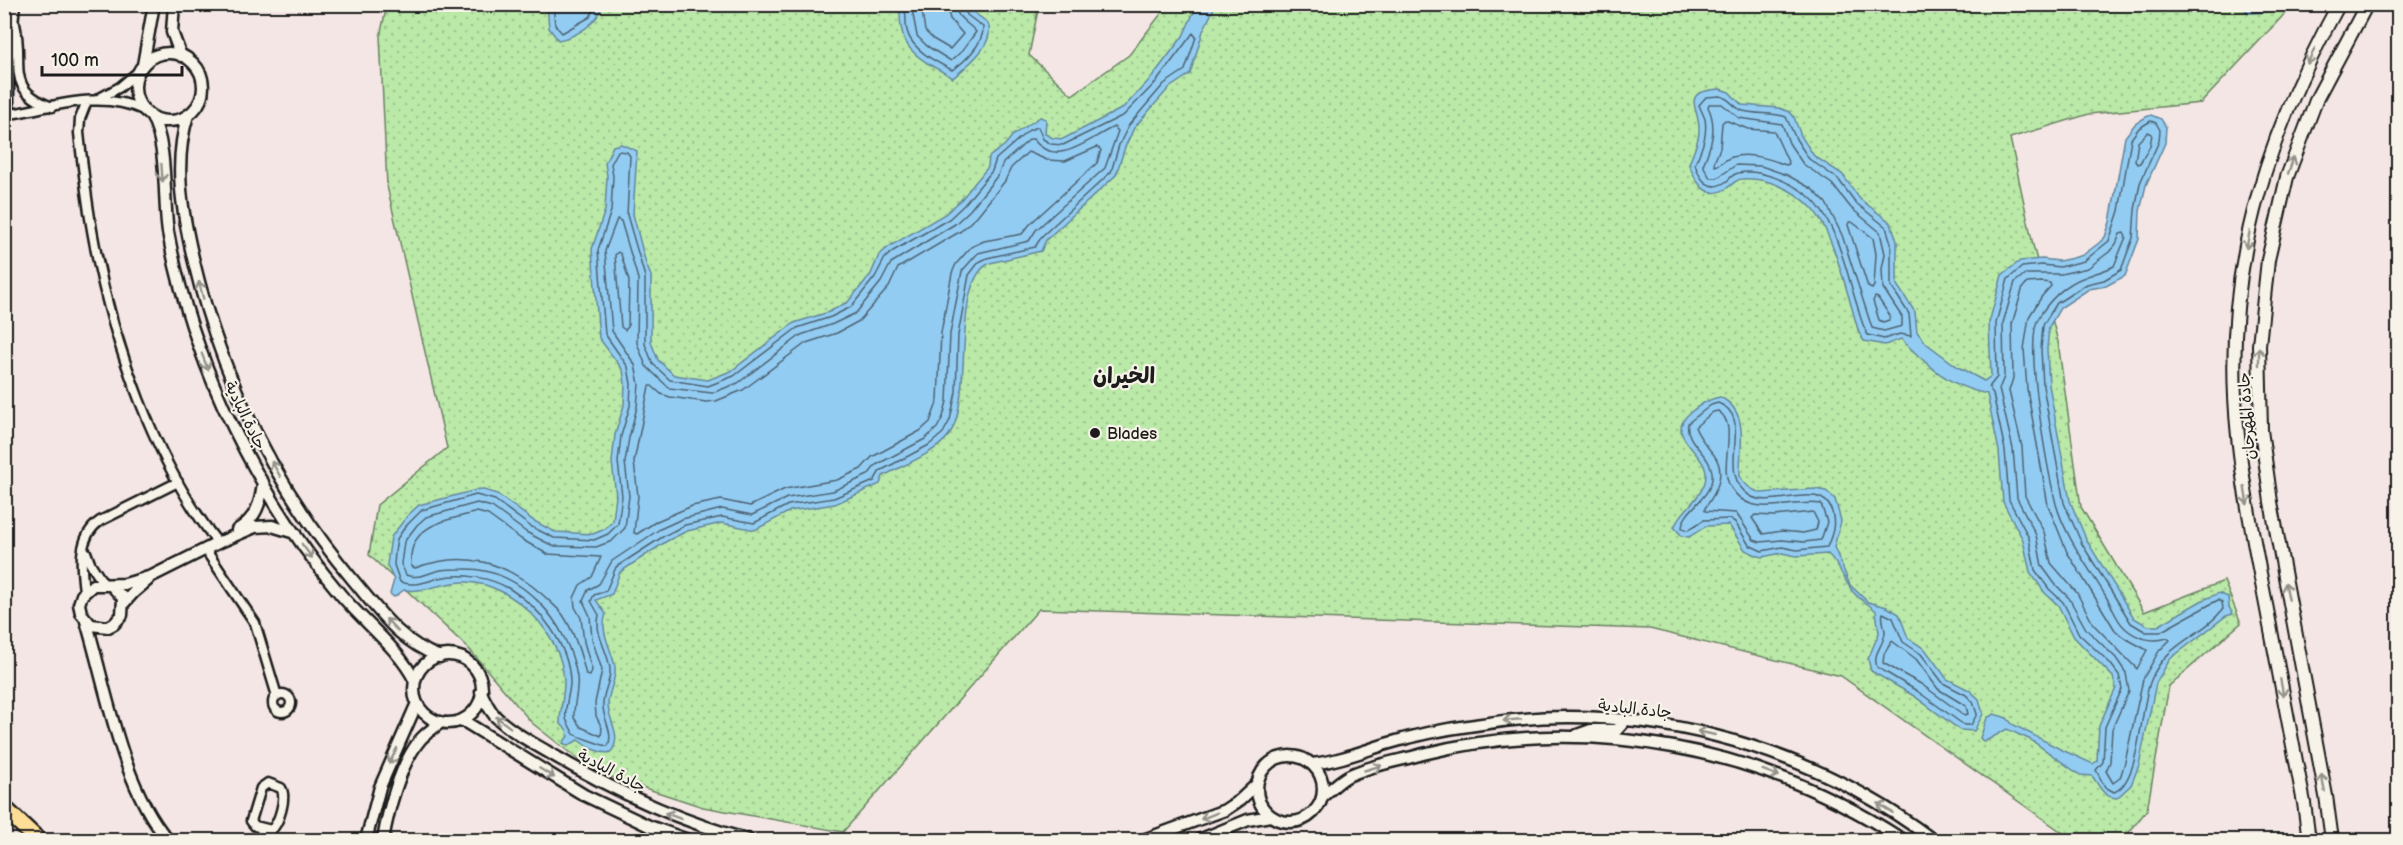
<svg xmlns="http://www.w3.org/2000/svg" width="2403" height="845" font-family="'Balsamiq Sans','Playpen Sans Arabic',sans-serif">
<defs>
<pattern id="grass-dots" width="8" height="8" patternUnits="userSpaceOnUse" patternTransform="scale(1.5)"><rect width="8" height="8" fill="#bae9a8"/><path d="M2 2h.1M6 6h.1" fill="none" stroke="#9fc790" stroke-width="1.8" stroke-linecap="round"/></pattern>
</defs>
<rect width="100%" height="100%" fill="#f3e6e4"/>
<filter id="ink" filterUnits="userSpaceOnUse"><feTurbulence type="fractalNoise" baseFrequency=".0167" numOctaves="2"/><feDisplacementMap in="SourceGraphic" scale="12" xChannelSelector="R" yChannelSelector="G"/><feConvolveMatrix kernelMatrix="1 2 1 2 8 2 1 2 1" color-interpolation-filters="sRGB"/></filter>
<g filter="url(#ink)">
<!-- grass -->
<path fill="url(#grass-dots)" stroke="#6b8262" stroke-width="1.5" d="M387,5H1039L1029,55L1072,95L1129,55L1168,5H2293L2201,103L2089,114L2010,138L2033,245L2058,342L2081,507L2144,612L2224,581L2241,623L2169,686L2147,810L2123,840H2073L1841,676L1650,629L1039,609L843,832L703,807L593,771L532,723L469,649L369,555L377,505L447,448L387,186L380,36Z"/>
<!-- water -->
<path fill="#93ccf2" stroke="#63869c" stroke-width="1.5" d="M547,5V4L602,5C599,23 576,37 558,40L549,28Z
M892,5H967L972,11L988,23C996,44 967,66 953,78C921,59 900,53 900,13Z
M1197,5L1215,6L1203,31L1190,74L1169,88L1134,128L1125,147L1116,175L1046,240L1041,251L990,263C950,281 975,398 949,435C936,453 902,466 883,476L880,484L835,504L790,511L755,530L722,523L687,531L667,541L620,572L612,594L596,600L606,614C599,632 612,649 615,667C617,678 608,692 608,704C608,721 623,735 611,752C601,755 587,747 578,740L568,746L563,743L568,736L567,730L560,723C560,710 564,696 564,682C563,634 514,584 467,582C445,581 425,593 404,590L394,597L390,594L394,580L387,565L391,537L408,515L419,505L480,489L497,494L534,521L555,532L593,534L605,529L613,521L616,496L612,462L615,435L624,405L625,384L623,370L599,338L592,249L605,210L607,176L605,163L613,146L621,144L637,151L633,214L646,264L651,276V342L658,360L674,375L708,380L731,371L794,323L829,312L848,302L871,274L879,255L890,246L945,214L960,201L988,167L989,157L1005,145L1013,135L1040,117L1046,119L1045,134L1053,138L1063,139L1121,109L1127,104L1152,77L1183,36Z
M2241,5H2276C2268,13 2259,13 2248,13Z
M1720,89L1729,92L1742,105L1779,108L1790,112L1794,117L1801,136L1814,156L1842,174L1860,199L1891,223L1897,241V285L1915,312L1917,332L1927,344L1958,367L1984,381L1991,376L1989,323L2002,275L2020,261L2042,259L2059,261L2073,258L2083,255L2099,243L2105,237L2110,222L2125,137L2135,124L2146,117L2151,115L2161,119L2166,127L2165,143L2146,185L2140,211L2139,239L2125,276L2106,286L2089,289L2060,308L2049,327L2047,349L2049,385L2070,501L2087,541L2134,618L2148,626H2158L2201,601L2219,593L2228,597L2229,607L2233,614L2226,616L2170,659L2156,683L2139,765L2131,785L2117,798C2102,797 2100,786 2092,776L2080,775L2031,740L2007,729L1984,742L1980,738L1987,718L1994,714L2007,718L2012,724L2060,749L2093,764L2097,761L2099,726L2116,688L2113,677L2074,637L2058,605L2045,593L2030,572L2023,540L2003,502L1999,451L1987,394C1948,386 1928,366 1901,339L1885,345L1864,341L1859,333C1850,303 1832,228 1812,208C1795,190 1767,177 1742,179C1736,179 1732,185 1727,188C1706,202 1695,181 1689,164C1693,153 1698,144 1699,132C1701,108 1677,92 1720,89Z
M1720,397C1751,412 1739,448 1740,476C1744,485 1752,490 1761,493L1815,489L1826,491L1835,499L1841,521L1834,547L1850,585L1868,602L1887,607L1899,614L1908,638L1925,649L1947,679L1969,690L1979,699L1983,714L1974,731L1960,730L1914,696L1871,671L1868,659L1879,633L1876,611C1869,604 1860,600 1853,592C1844,580 1839,564 1828,554L1796,556L1782,553L1762,557L1756,555L1745,550L1729,525L1706,526L1689,537L1682,536L1674,527C1682,509 1705,496 1706,476C1708,452 1661,437 1691,412C1701,404 1708,399 1720,397Z"/>
<g fill="none" stroke-linecap="round" stroke-linejoin="round">
<!-- shore -->
<path stroke="#4c6272" stroke-width="1.5" d="M553,4L555,25L562,33L590,17L596,4
M901,4C909,13 904,21 907,31C912,50 936,62 952,70C965,62 984,43 983,27L967,15L963,4
M911,4L917,36L927,46L951,61L962,51L976,32C968,22 956,19 955,4
M921,4L925,31L933,39L950,49L963,34L950,19L946,4
M1193,33L1196,37L1185,70L1164,84L1129,125L1119,145L1111,172L1042,236L1035,247L987,258L979,262L969,275L958,335L956,392L950,420L943,433L929,445L880,471L874,481L834,498L788,505L754,523L722,517L685,525L664,536L616,567L606,591L594,595L591,601L599,615C594,635 608,650 610,669C611,681 602,693 603,706C603,720 614,732 608,746C604,746 577,736 574,734C573,733 567,721 566,719C564,707 570,694 570,682C569,645 541,608 510,589C490,577 462,573 439,578C425,582 415,587 400,582L394,565L395,552L397,539L405,527L422,510L476,495L495,500L530,526L554,538L594,540L608,534L618,524L622,496L618,462L621,436L630,406L631,384L628,367L605,334L598,250L611,211L613,176L611,164L618,151L627,152L630,156L627,215L645,277V344L653,364L670,380L708,386L734,376L797,328L831,317L851,307L875,277L885,258L893,251L949,219L964,205L992,171L996,159L1029,130L1038,127L1043,139L1051,144L1063,145L1124,115L1157,81Z
M1720,96C1730,98 1734,108 1743,111C1758,115 1772,112 1786,117L1796,139L1809,159L1838,179L1856,203L1886,227L1891,243V286L1909,314L1911,336L1900,334L1884,339L1868,335C1862,326 1860,315 1857,305C1846,271 1836,217 1806,194C1790,182 1759,168 1738,173C1733,174 1730,178 1727,181C1710,193 1700,181 1695,164C1701,150 1708,136 1705,119C1703,114 1701,110 1699,105L1706,97Z
M1709,104H1722L1739,118L1782,124L1789,143L1803,164L1832,184L1851,208L1880,232L1885,254L1882,269L1883,288L1902,317V326L1884,331L1872,328L1842,235L1826,203L1812,189L1787,175L1761,166L1736,165L1717,178H1710L1703,165C1711,146 1718,127 1708,107Z
M1725,120L1748,129L1774,131L1789,164L1786,165C1770,159 1749,152 1732,157C1725,159 1721,165 1715,166L1714,163L1720,148L1722,123Z
M2151,121L2156,123L2160,130L2159,141L2140,183L2135,210L2133,238L2121,270L2104,280L2087,284L2057,303L2043,325L2041,349L2043,386L2064,503L2082,544L2131,623L2146,632H2160L2218,600L2222,602L2223,609C2202,637 2166,642 2151,680C2140,705 2141,782 2114,792L2105,787L2096,770L2103,762L2105,727L2122,689L2119,675L2110,663L2079,634L2063,602L2049,589L2035,570L2029,538L2009,500L2005,450L1993,394L1989,387L1997,377L1996,323L2008,279L2022,267L2042,265L2060,267L2084,261L2109,241L2119,211L2131,139L2139,128Z
M1114,127L1118,131L1105,168L1036,230L1029,241L978,253L962,271L950,334L947,401L943,417L937,428L925,439L876,465L868,475L833,491L787,498L752,515L722,509L682,519L660,529L612,561L599,584L588,590L583,601L590,616L592,639L602,670L595,703L596,716L602,728L601,736L581,727L574,718C573,705 579,691 577,677C569,624 522,567 464,569C456,569 448,569 441,570C429,572 418,580 406,575L401,564L404,542L417,525L426,517L477,503L492,507L526,532L553,546L596,547L612,541L625,528L629,496L625,462L629,438L637,407L639,384L635,365L612,331L605,251L617,219L621,221L638,279L637,343L646,366L669,388L712,393L738,383L801,335L833,324L856,313L881,282L891,263L955,224L970,210L998,175L1003,163L1030,139H1033C1057,170 1089,138 1114,127Z
M2148,132L2152,134L2150,146L2140,163L2137,164L2135,161L2138,142Z
M1097,147L1101,150L1097,163L1031,223L1022,234L984,241L971,247L956,264L952,273L941,333L938,400L930,422L920,431L872,457L861,469L837,480L785,489L750,506L721,500L692,506L657,521L637,534L634,533L638,496L634,462L649,386H652L661,394L670,397L706,402L716,401L743,390L806,343L837,333L859,321L889,287L898,268L961,231L977,216L1005,181L1011,168L1028,152L1047,160L1065,161Z
M1849,222H1852L1873,238L1876,254L1874,286L1872,289L1868,287L1848,225Z
M2124,233L2126,237L2114,266C2105,271 2095,273 2085,277C2065,284 2048,301 2038,319C2024,345 2048,472 2056,504C2066,539 2090,569 2108,600C2113,609 2117,621 2125,628C2136,638 2152,643 2167,638L2170,640L2159,651L2143,679L2125,762L2120,778L2113,783L2106,771L2110,762L2112,729L2129,691L2126,673L2116,658L2086,629L2069,598L2055,584L2042,566L2036,535L2017,498L2013,449L1999,389L2004,377L2003,323L2015,282L2025,274H2061L2088,268L2109,252L2116,244L2120,234Z
M618,252L621,254L629,281L628,327L625,330L621,327L615,255Z
M2042,282L2050,283L2051,286L2042,296L2029,317L2024,349L2027,389L2048,505L2067,552L2115,630L2123,637L2147,650L2137,669L2093,624L2077,593L2051,563L2044,532L2025,496L2022,447L2009,391L2013,378L2012,324L2023,287L2027,283Z
M1875,297L1878,298L1890,316L1889,320L1883,322L1879,320L1873,301Z
M1718,403C1757,417 1713,473 1750,496C1774,510 1823,478 1832,512C1836,525 1832,535 1827,547L1797,550L1782,547L1762,551L1749,545L1735,522L1730,519L1704,520L1688,530L1682,528C1683,508 1715,498 1712,472C1710,454 1684,442 1688,423L1711,405Z
M1718,411C1740,424 1718,466 1730,486C1751,522 1790,498 1821,504L1827,522L1821,540L1804,542L1782,540L1760,542L1754,540L1736,513L1705,511V508C1716,493 1727,473 1714,455C1707,446 1699,438 1695,427L1713,412Z
M477,512L488,515L521,539L547,554L601,557L592,577L580,585L574,598L575,607L581,618L584,642L592,670L590,676L586,675C581,654 575,633 563,615C558,608 550,602 543,595C505,561 464,550 415,568L411,566C407,524 446,521 477,512Z
M1813,512L1818,522L1816,530L1803,533L1782,531L1763,534L1752,518L1755,515L1774,516Z
M1883,613L1893,618L1903,642L1921,654L1943,683L1966,695L1973,702L1977,714L1971,725H1964L1917,691L1877,667C1872,653 1883,647 1885,633C1885,626 1881,620 1883,613Z
M1892,641L1916,659L1938,689L1966,706L1968,714L1964,715L1921,684L1883,663L1884,654Z"/>
<!-- minor casing -->
<g stroke="#1c1c1c" stroke-width="13">
<path id="minor" d="M15,24C25,66 3,88 52,107
M98,99L120,87L139,71
M87,101L80,119L79,133C83,169 87,205 94,241C112,340 155,464 218,543
M4,115C50,108 100,89 143,110
M9,115V65L15,4
M205,549L255,623L277,696
M86,552L90,563L103,583
M84,591C81,567 77,537 100,521L178,482
M273 703a9 9 0 1 1 18 0a9 9 0 1 1-18 0Z
M268,783L281,788C287,797 279,824 271,830L255,826L251,821L261,788Z
M260,840L262,829"/>
</g>
<!-- tertiary casing -->
<g stroke="#1c1c1c" stroke-width="15">
<path id="tertiary" d="M174,4L172,32L181,56
M135 87a34 34 0 1 1 68 0a34 34 0 1 1-68 0Z
M143,65L154,4
M188,115C173,162 182,211 193,258C221,377 275,487 353,580C380,612 400,642 440,657
M151,116C168,142 163,200 168,232C179,292 198,350 223,406C254,474 293,538 341,595C365,623 399,649 415,681
M237,530C256,519 261,503 263,482
M111,585L123,598L122,615L114,624L108,627L91,625L81,613L79,604L82,595L93,585L125,584L152,576L220,542L255,527L272,526L295,533
M124,603L134,592L148,580
M86,621C107,690 121,785 168,840
M414 689a34 34 0 1 1 68 0a34 34 0 1 1-68 0Z
M481,692C485,701 489,709 495,716C510,731 531,742 548,752C612,790 677,821 749,840
M462,720L584,795L649,826L688,840
M1577,735L1591,730H1617L1625,721
M1257 789a33 33 0 1 1 66 0a33 33 0 1 1-66 0Z
M1312,764C1338,761 1361,752 1386,744C1415,735 1445,729 1475,725C1635,698 1805,743 1933,840
M1323,796C1331,789 1339,781 1348,776C1371,765 1399,761 1423,754C1588,713 1762,747 1903,840
M366,840L380,787L417,703
M383,840C388,811 400,764 420,740C426,733 434,728 441,722
M1143,840L1225,810L1240,800L1257,784
M1199,840L1248,820L1270,816"/>
</g>
<!-- secondary casing -->
<g stroke="#1c1c1c" stroke-width="16">
<path id="secondary" d="M2309,840L2304,803C2291,732 2277,661 2263,589C2251,526 2238,462 2235,397C2228,253 2270,129 2339,4
M2332,840L2326,796L2271,502L2261,430L2259,345L2268,260L2287,177L2317,98L2367,4"/>
</g>
<!-- motorway casing -->
<g stroke="#1c1c1c" stroke-width="20">
<path id="motorway" d="M4,808L38,840"/>
</g>
<!-- minor -->
<use href="#minor" stroke="#f7f3e8" stroke-width="8"/>
<!-- tertiary -->
<use href="#tertiary" stroke="#f7f3e8" stroke-width="10"/>
<!-- secondary -->
<use href="#secondary" stroke="#f7f3e8" stroke-width="12"/>
<!-- motorway -->
<use href="#motorway" stroke="#fedd96" stroke-width="15"/>
</g>
<!-- one-way arrows -->
<defs><path id="oneway-shaft" d="M-6 0H5M1.5-3L5.5 0L1.5 3" fill="none" stroke-width="1.6" stroke-linecap="round" stroke-linejoin="round" transform="scale(1.5)"/></defs>
<g stroke="#94928c">
<use href="#oneway-shaft" transform="translate(2311 56) rotate(116)"/>
<use href="#oneway-shaft" transform="translate(2291 165) rotate(-71)"/>
<use href="#oneway-shaft" transform="translate(162 173) rotate(86)"/>
<use href="#oneway-shaft" transform="translate(2248 240) rotate(101)"/>
<use href="#oneway-shaft" transform="translate(201 290) rotate(-105)"/>
<use href="#oneway-shaft" transform="translate(2259 356) rotate(-90)"/>
<use href="#oneway-shaft" transform="translate(205 362) rotate(69)"/>
<use href="#oneway-shaft" transform="translate(276 469) rotate(-120)"/>
<use href="#oneway-shaft" transform="translate(2246 496) rotate(81)"/>
<use href="#oneway-shaft" transform="translate(307 551) rotate(54)"/>
<use href="#oneway-shaft" transform="translate(2287 591) rotate(-101)"/>
<use href="#oneway-shaft" transform="translate(392 625) rotate(-134)"/>
<use href="#oneway-shaft" transform="translate(2282 688) rotate(79)"/>
<use href="#oneway-shaft" transform="translate(1512 720) rotate(175)"/>
<use href="#oneway-shaft" transform="translate(503 722) rotate(-143)"/>
<use href="#oneway-shaft" transform="translate(1706 733) rotate(-167)"/>
<use href="#oneway-shaft" transform="translate(393 756) rotate(116)"/>
<use href="#oneway-shaft" transform="translate(1373 768) rotate(-16)"/>
<use href="#oneway-shaft" transform="translate(547 773) rotate(32)"/>
<use href="#oneway-shaft" transform="translate(1771 773) rotate(20)"/>
<use href="#oneway-shaft" transform="translate(2323 783) rotate(-101)"/>
<use href="#oneway-shaft" transform="translate(1885 808) rotate(-148)"/>
<use href="#oneway-shaft" transform="translate(673 816) rotate(-159)"/>
<use href="#oneway-shaft" transform="translate(1209 816) rotate(158)"/>
</g>
</g>
<!-- markers -->
<circle fill="#1c1c1c" stroke="#f7f3e8" stroke-width="2" cx="1095" cy="433" r="6"/>
<g text-anchor="middle" stroke-width="4.5" stroke-linejoin="round" paint-order="stroke">
<!-- street labels -->
<g font-size="16" fill="#1c1c1c" stroke="#f7f3e8">
<text transform="translate(246 415) rotate(64)" y="6">جادة البادية</text>
<text transform="translate(2246 416) rotate(-94)" y="6">جادة المهرجان</text>
<text transform="translate(1635 708) rotate(6)" y="6">جادة البادية</text>
<text transform="translate(612 770) rotate(28)" y="6">جادة البادية</text>
</g>
<!-- poi labels -->
<g font-size="16" fill="#1c1c1c" stroke="#f7f3e8" text-anchor="start">
<text x="1107" y="439">Blades</text>
</g>
<!-- district labels -->
<g font-size="22" font-weight="bold" fill="#1c1c1c" stroke="#f7f3e8">
<text x="1124" y="383">الخيران</text>
</g>
</g>
<!-- margin -->
<rect width="2403" height="845" fill="none" stroke="#f7f3e8" stroke-width="24"/>
<rect x="12" y="12" width="2379" height="821" fill="none" stroke="#1c1c1c" stroke-width="2" filter="url(#ink)"/>
<!-- scale -->
<path d="M42 66v9h140v-9" fill="none" stroke="#1c1c1c" stroke-width="3"/>
<text x="51" y="66" font-size="18" fill="#1c1c1c" stroke="#f7f3e8" stroke-width="4.5" paint-order="stroke">100 m</text>
</svg>
